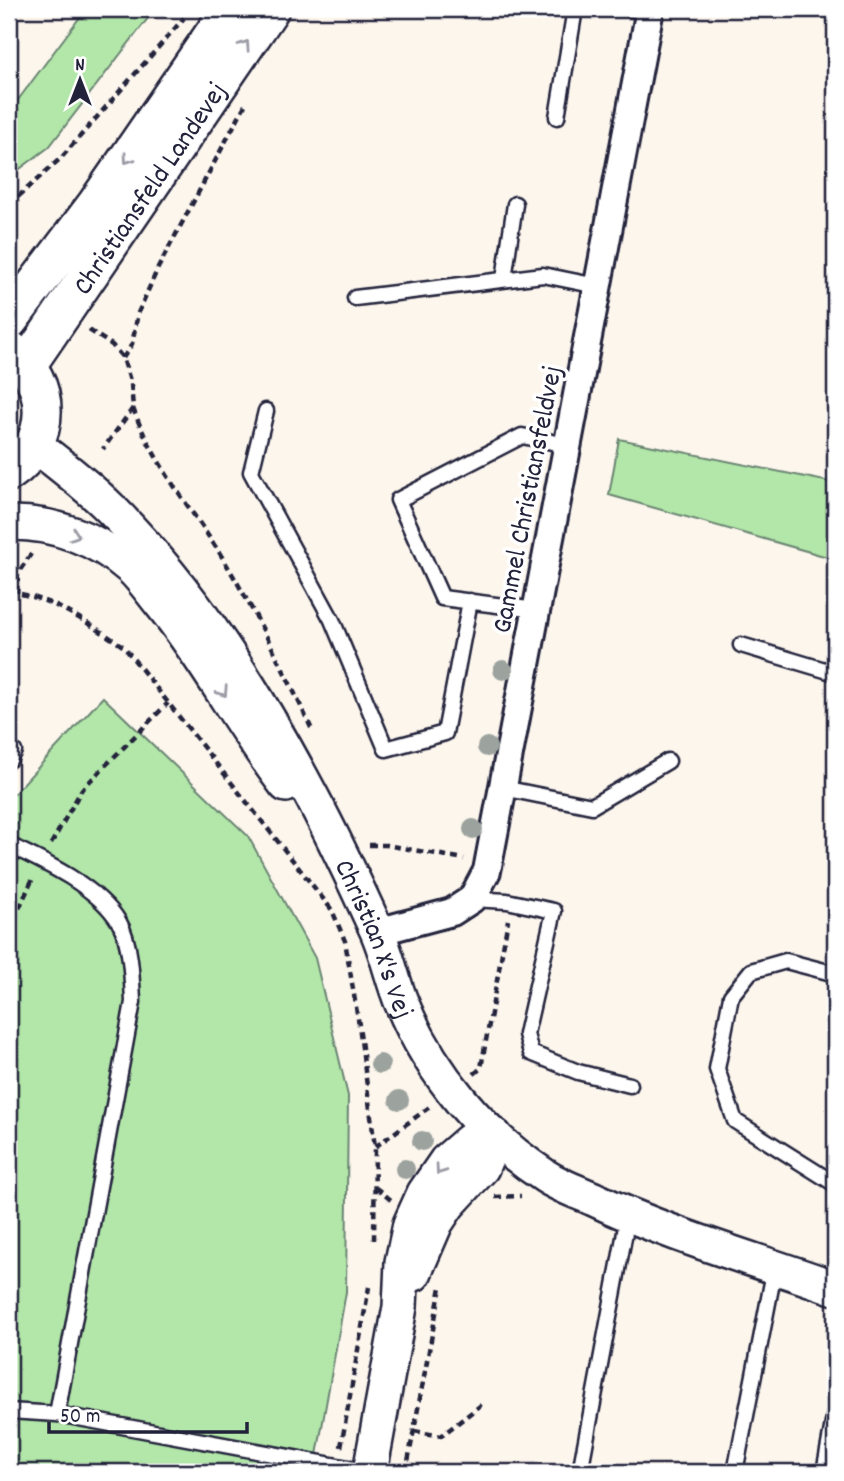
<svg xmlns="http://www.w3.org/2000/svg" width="844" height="1481" font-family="Dekko,sans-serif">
<rect width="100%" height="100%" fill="#fcf6ed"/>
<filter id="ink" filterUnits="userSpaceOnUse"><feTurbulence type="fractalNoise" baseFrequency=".0143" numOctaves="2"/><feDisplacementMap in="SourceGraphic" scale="14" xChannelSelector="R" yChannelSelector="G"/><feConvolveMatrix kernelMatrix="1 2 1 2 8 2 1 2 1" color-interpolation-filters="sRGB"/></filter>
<g filter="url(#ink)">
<!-- green -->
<path fill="#b2e7a9" stroke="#6a8472" stroke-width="2" d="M86,9H155L49,147L9,177V112Z
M619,439L835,483V553L831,558L609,495Z
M103,697L248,836L315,958L348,1096L346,1292L314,1472H9V797H11Z"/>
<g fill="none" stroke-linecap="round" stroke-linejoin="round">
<!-- service casing -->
<g stroke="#22223b" stroke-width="19">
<path id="service" d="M631,9L649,12
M557,117L575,9
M504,279L515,204
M355,298L543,275L597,286
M266,411L251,472L332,620L386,749L445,733L470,601
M536,610L442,598L398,500L522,436L567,445
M741,645L835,673
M9,760L14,751
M503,788L592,806L668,761
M9,845C45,862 98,887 119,922C131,942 132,980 133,1002L57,1414
M472,899L507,901L554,911L526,1034L531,1053L578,1072L630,1085
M832,973L786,961L751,971L731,996L717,1069L735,1121L835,1184
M9,1411L57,1414L370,1472
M580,1472L628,1216
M735,1472L775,1267
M824,1472L835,1412"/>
</g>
<!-- minor casing -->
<g stroke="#22223b" stroke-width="32">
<path id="minor" d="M377,932L452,912L472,899L487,871L650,9"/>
</g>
<!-- tertiary casing -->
<g stroke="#22223b" stroke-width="38">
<g id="tertiary">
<path id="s1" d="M35,445C60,465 87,485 110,508C194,592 257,693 312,797C335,840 356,885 376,929C387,953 392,980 402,1004C430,1072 483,1136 545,1176C560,1186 578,1192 594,1199C671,1236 755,1259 835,1288"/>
<path d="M9,523C53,522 98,539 131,568C142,578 152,593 162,605C208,662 241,727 286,785"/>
<path d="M414,1274L436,1223L448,1205L482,1168L495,1136"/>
<path d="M370,1472L400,1307L402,1262L410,1224L424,1193L446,1161L469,1141L495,1136"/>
</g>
</g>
<!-- secondary casing -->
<g stroke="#22223b" stroke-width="42">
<g id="secondary">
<path d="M9,320L96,205L231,9"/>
<path id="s2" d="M27,365L270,9"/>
<path d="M9,472C53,443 53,381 10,350"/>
</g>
</g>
<!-- path -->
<path stroke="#22223b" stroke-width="4.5" stroke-dasharray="7 5" stroke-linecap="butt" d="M9,205L62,157L184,18
M89,330L112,345L123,358L131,384L133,408L103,449
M123,358L132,344L138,313L158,268L245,105
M133,408C153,464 193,510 224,560C257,615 286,674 313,732
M9,593C45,593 95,627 124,647L332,910L345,941L359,1025L375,1147L374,1240
M17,593L18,573L31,554
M51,844L82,789L168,703
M369,845H386L464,859
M9,930L34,876
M474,1074L481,1068L508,920
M375,1147L431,1106
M376,1188L391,1200
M495,1197L521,1196
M414,1431L441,1436L481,1405
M341,1447L369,1287
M406,1472L441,1287"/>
<!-- service -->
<use href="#service" stroke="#fff" stroke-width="14"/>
<!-- minor -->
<use href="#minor" stroke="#fff" stroke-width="26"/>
<!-- tertiary -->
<use href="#tertiary" stroke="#fff" stroke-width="33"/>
<!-- secondary -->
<use href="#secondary" stroke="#fff" stroke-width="37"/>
</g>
<!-- trees -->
<g fill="#9ca29d">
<circle cx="503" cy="670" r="10"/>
<circle cx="487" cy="747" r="10"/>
<circle cx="473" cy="829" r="10"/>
<circle cx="380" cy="1064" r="10"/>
<circle cx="399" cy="1100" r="10"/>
<circle cx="422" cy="1141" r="10"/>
<circle cx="405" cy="1169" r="10"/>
</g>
<!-- one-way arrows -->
<defs><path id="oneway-chevron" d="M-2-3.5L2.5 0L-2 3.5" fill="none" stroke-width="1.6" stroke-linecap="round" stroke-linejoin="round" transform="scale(1.75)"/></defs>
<g stroke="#9c9ca7">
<use href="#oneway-chevron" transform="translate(245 45) rotate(-56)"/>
<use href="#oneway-chevron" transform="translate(128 159) rotate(125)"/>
<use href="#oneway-chevron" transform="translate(75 535) rotate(19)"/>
<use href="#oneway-chevron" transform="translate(223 692) rotate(57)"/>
<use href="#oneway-chevron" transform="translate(440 1170) rotate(125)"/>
</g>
</g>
<g text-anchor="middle" stroke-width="7" stroke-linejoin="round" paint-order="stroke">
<!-- street labels -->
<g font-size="28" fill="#22223b" stroke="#fff">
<text dy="10" stroke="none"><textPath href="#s2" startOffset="215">Christiansfeld Landevej</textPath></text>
<text transform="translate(525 499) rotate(-79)" y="10">Gammel Christiansfeldvej</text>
<text dy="10" stroke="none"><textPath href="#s1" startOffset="607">Christian X's Vej</textPath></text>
</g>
</g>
<!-- margin -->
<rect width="844" height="1481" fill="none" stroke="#fff" stroke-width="35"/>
<rect x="18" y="18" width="809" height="1446" fill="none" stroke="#22223b" stroke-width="2.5" filter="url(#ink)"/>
<!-- north arrow -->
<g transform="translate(80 80)" stroke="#ffffff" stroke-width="5" paint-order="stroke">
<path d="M0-5L12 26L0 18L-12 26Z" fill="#22223b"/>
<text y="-10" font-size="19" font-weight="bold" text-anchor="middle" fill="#22223b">N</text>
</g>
<!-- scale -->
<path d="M49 1422v10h198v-10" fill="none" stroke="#22223b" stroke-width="3.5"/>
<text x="60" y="1422" font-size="21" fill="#22223b" stroke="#ffffff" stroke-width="5" paint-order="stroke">50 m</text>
</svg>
